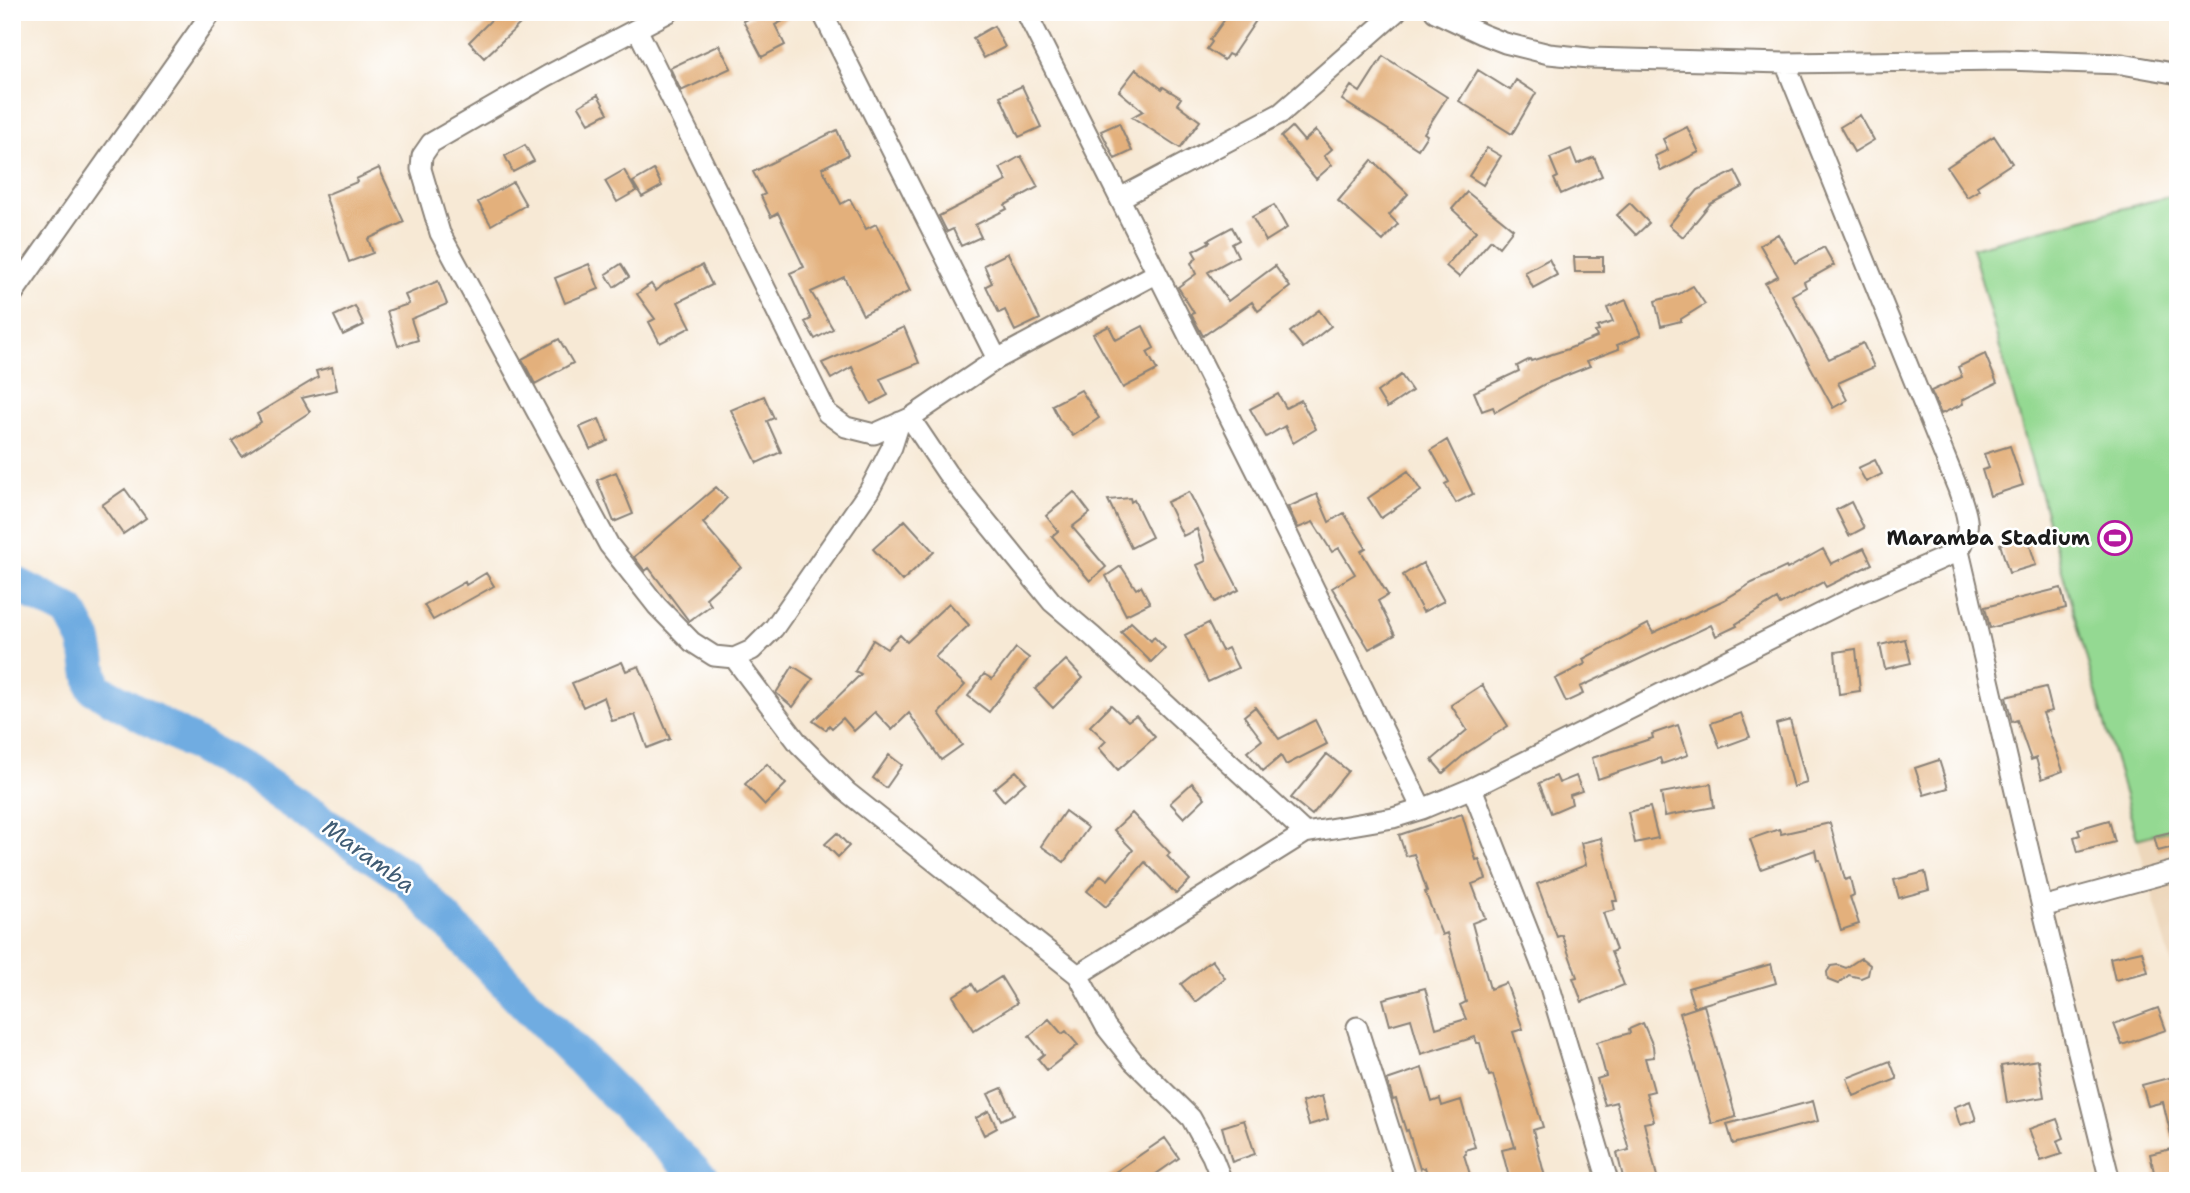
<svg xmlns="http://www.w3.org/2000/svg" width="2190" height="1193" font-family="'Shantell Sans',sans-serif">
<rect width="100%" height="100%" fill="#fff"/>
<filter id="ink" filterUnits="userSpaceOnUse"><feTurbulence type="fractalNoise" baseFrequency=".0143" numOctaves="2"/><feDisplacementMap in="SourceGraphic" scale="14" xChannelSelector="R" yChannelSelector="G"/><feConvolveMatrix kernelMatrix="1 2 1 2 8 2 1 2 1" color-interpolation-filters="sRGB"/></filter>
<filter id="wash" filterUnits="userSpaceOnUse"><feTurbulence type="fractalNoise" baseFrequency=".00686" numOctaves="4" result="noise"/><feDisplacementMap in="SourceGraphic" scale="28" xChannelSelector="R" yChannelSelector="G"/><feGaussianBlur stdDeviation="1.57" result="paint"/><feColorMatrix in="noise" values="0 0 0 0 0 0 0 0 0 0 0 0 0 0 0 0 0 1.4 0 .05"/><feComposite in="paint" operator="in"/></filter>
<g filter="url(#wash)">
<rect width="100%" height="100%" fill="#f7e9d5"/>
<!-- built -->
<path fill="#edd7bb" d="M2178,828V987L2137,839Z"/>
<!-- green -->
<path fill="#94d992" stroke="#587a57" stroke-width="2" d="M2178,194V828L2137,839L1972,248Z"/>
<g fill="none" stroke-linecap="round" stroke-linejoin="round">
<!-- river -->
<path stroke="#6face1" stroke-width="35" d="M12,582L70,612L85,640L94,688L253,776L406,878L527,1005L703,1181"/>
</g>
<g id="blocks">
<!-- building -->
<path fill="#e3b07b" d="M499,12H509L520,24L484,58L469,42Z
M760,12H800L775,25L785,45L762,57L743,21Z
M1230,12H1258L1254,18L1257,19L1232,56L1228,54L1224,60L1207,49L1212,42L1210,40Z
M994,26L1005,47L984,58L973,38Z
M719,45L731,68L681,91L670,68Z
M1383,56L1447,97L1424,133L1427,135L1418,149L1342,100L1351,86L1360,92Z
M1136,69L1162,89L1163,87L1181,98L1177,104L1200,121L1180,148L1132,117L1143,111L1119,91Z
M1478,70L1510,90L1516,80L1536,93L1512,134L1459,101Z
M1022,86L1041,127L1019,137L1000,96Z
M598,95L608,113L589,123L579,106Z
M1860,115L1874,140L1854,152L1840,127Z
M1119,123L1132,151L1115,159L1101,131Z
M1292,127L1304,141L1316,130L1332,149L1324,156L1332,165L1316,179L1281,137Z
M1687,127L1699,152L1661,171L1655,156L1668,150L1663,139Z
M837,130L848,155L822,168L841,204L850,199L866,229L876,224L910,291L863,315L844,277L811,292L833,329L815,339L805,322L811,319L790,273L804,267L778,213L771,217L761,196L765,194L753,172Z
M1994,136L2012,163L1977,186L1979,190L1967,197L1947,167Z
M525,145L534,161L513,172L505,156Z
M1487,148L1501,156L1483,185L1469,176Z
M1571,149L1577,164L1594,157L1602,176L1561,194L1554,179L1558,177L1550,158Z
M1021,156L1038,187L1005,205L1007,209L975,225L981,237L961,246L953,229L947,232L939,216L1007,181L1000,168Z
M1372,160L1408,194L1389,215L1398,224L1383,241L1338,201Z
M379,168L404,222L368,239L373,253L349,262L325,195L357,182L356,179Z
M624,170L636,191L617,202L605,181Z
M654,170L662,186L642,197L633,182Z
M1735,171L1743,187L1710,204L1683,237L1669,225L1698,190Z
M513,182L526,205L491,225L478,202Z
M1467,192L1513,229L1499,247L1491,240L1459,277L1446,266L1476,231L1452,209Z
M1630,203L1649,223L1636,235L1617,215Z
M1274,205L1287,228L1266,241L1252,217Z
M1232,227L1239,240L1232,244L1238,256L1208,272L1228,301L1275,266L1290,287L1258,311L1252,302L1203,336L1191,314L1194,313L1178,287L1196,274L1191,263L1197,258L1193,251L1210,242L1208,240Z
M1778,234L1795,263L1824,247L1834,265L1804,282L1806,287L1792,295L1829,359L1863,343L1874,367L1838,383L1847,400L1833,408L1765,283L1778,276L1760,245Z
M1008,253L1040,319L1015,331L1005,310L999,313L986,286L992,283L984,265Z
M1574,257H1603V272H1575Z
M1549,259L1557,275L1533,288L1525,272Z
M589,264L599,289L565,303L555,278Z
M621,264L629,277L614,287L606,274Z
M702,265L712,285L678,302L691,327L660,343L649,322L655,319L637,294L651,284L656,291L664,284Z
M438,281L447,304L411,319L418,340L398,346L387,311L409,304L405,295Z
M1693,286L1705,304L1681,319V321L1661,326L1655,301L1679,294Z
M1626,300L1641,335L1617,345L1619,349L1587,361L1590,366L1545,384L1495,412L1493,407L1482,411L1474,392L1519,371L1517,366L1530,359L1531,361L1568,349L1597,337L1595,332L1599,331L1597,327L1613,322L1607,308Z
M355,306L364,325L343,335L334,316Z
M1319,310L1331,326L1303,348L1290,332Z
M1109,326L1116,340L1143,326L1154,348L1147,352L1157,370L1123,388L1093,334Z
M904,327L919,363L880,379L888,395L871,404L852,367L831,379L822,363Z
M559,339L573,363L535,384L522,359Z
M1985,354L1997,383L1962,400L1963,404L1941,414L1931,391L1962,377L1958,367Z
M332,367L337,390L302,398L310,412L242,456L232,441L261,422L257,414L318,377L316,371Z
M1401,375L1412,391L1387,408L1377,392Z
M1081,390L1099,418L1073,436L1059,419L1052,405Z
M1278,394L1286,408L1301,400L1316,429L1293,443L1285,426L1266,437L1250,409Z
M764,396L774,418L767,421L781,452L757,463L731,410Z
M599,419L608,441L590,449L580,427Z
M1447,440L1473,494L1456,503L1445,484L1449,482L1431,450Z
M2010,446L2023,485L1990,496L1982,470L1989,468L1984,454Z
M1875,460L1882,474L1866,482L1858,468Z
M1408,471L1421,491L1381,518L1368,498Z
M616,472L633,514L614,522L597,480Z
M716,487L727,498L703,523L741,567L706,598L711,605L689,621L649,568L645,571L634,557Z
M125,489L146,518L123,534L102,505Z
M1074,492L1090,513L1072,527L1106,567L1090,581L1052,536L1058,531L1046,516Z
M1189,492L1239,590L1215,602L1197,565L1206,561L1197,529L1183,536L1167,502Z
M1317,494L1329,522L1344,513L1366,548L1361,551L1388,595L1378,601L1395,635L1369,649L1332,588L1355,574L1339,548L1332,552L1313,522L1298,528L1288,507Z
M1130,498L1131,502L1134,500L1152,537L1131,548L1108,500Z
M1851,502L1864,528L1849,536L1836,510Z
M905,520L934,552L902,581L873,549Z
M2027,536L2036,565L2009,573L2000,544Z
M1864,548L1872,564L1826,587L1823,582L1780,605L1777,599L1736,624L1737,626L1716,636L1711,625L1580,687L1583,694L1566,702L1555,679L1585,664L1583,659L1648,624L1653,633L1724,600L1752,583L1786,567L1787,569L1823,549L1831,564Z
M1423,563L1444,601L1423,612L1403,575Z
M1121,566L1136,589L1141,586L1150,603L1126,615L1106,576Z
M486,573L494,586L433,620L424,605L465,582L466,585Z
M2061,588L2066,608L1990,628L1985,607Z
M949,603L969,625L935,657L965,685L939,713L962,745L941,760L909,713L892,730L875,712L854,731L843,718L832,728L829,725L826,730L813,721L861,674L855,671L873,640L887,649L900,635L907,642Z
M1131,622L1151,641L1154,637L1165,648L1151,662L1121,632Z
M1208,623L1222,651L1228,648L1238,668L1208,682L1185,635Z
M1905,639L1911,663L1885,669L1880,645Z
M1016,648L1029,658L989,712L968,696L984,674L992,679Z
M1856,649L1860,691L1839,694L1835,652Z
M1066,660L1083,678L1053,708L1035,689Z
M622,662L626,671L639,666L670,739L647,748L635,715L612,721L604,697L583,707L572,683Z
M793,666L813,679L793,707L776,693Z
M1482,685L1508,726L1465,754L1443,773L1432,760L1467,730L1451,705Z
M2046,687L2052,711L2043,713L2063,771L2042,779L2036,758L2031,760L2017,720L2012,722L2006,697Z
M1111,705L1128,721L1136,715L1155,737L1118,770L1099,748L1106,741L1090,726Z
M1255,707L1279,739L1315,720L1327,744L1286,765L1281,756L1263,771L1247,752L1262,740L1244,716Z
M1741,713L1750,737L1720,748L1711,723Z
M1790,720L1807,783L1793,787L1776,724Z
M1678,725L1688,755L1662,764L1660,758L1598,779L1592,758L1653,738L1652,734Z
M1327,754L1348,771L1312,815L1291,798Z
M889,755L902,765L886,788L873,778Z
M1939,760L1948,788L1924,795L1915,768Z
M767,764L786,784L765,805L745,784Z
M1016,771L1026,782L1004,801L994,789Z
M1556,776L1559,783L1576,776L1582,791L1570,795L1572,804L1551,813L1539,783Z
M1192,783L1205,798L1184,818L1170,803Z
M1711,784L1714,807L1665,816L1661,793Z
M1650,807L1658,838L1635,843L1628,812Z
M1065,811L1088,828L1064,862L1041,846Z
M1132,813L1170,853L1167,856L1190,880L1176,894L1145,862L1106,907L1087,891L1101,875L1108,880L1133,850L1114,830Z
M1462,814L1476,860L1479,859L1486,879L1472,884L1485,918L1472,923L1490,989L1506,983L1523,1029L1513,1032L1543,1127L1533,1130L1546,1181H1510L1502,1150L1515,1147L1493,1075L1489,1076L1480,1043H1477L1475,1037L1421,1054L1411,1019L1390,1025L1383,999L1425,988L1436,1028L1466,1019L1460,1005L1466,1002L1447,933L1442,935L1425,892L1427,891L1414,854L1406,856L1399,835Z
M2109,820L2115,842L2078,852L2074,837L2080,835L2078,829Z
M1830,823L1845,880L1850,878L1854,895L1850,897L1859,924L1841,930L1820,860H1817L1815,850L1761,869L1750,839L1779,829L1781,834Z
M2175,831L2178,846L2158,851L2154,836Z
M837,833L849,846L838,857L825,844Z
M1601,838L1617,901H1613L1615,910L1603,913L1616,950L1611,952L1624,985L1582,1002L1573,978L1577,977L1562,935L1557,937L1537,884L1586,865L1581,843Z
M1925,872L1929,890L1899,898L1894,880Z
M2142,951L2148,972L2115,980L2110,958Z
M1861,958L1870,965L1868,975L1861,978L1849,975L1838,984L1828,980L1827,972L1831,966L1838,965L1846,968Z
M1212,960L1225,978L1195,1002L1181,984Z
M1771,964L1776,983L1694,1007L1688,988Z
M1001,977L1017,1003L974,1030L953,996L972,984L977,992Z
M1704,1005L1736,1117L1712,1124L1680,1013Z
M2158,1008L2166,1030L2122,1045L2114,1024Z
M1049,1019L1062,1034L1066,1031L1078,1045L1047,1070L1038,1059L1044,1054L1029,1036Z
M1643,1023L1653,1046L1654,1057L1645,1058L1654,1091L1646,1093L1654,1121L1644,1123L1658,1181H1624L1617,1153L1629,1150L1616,1102L1605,1105L1597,1079L1606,1076L1597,1042L1630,1033L1629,1029Z
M2038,1060L2044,1097L2007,1103L2001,1066Z
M1890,1061L1897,1079L1854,1096L1847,1078Z
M1422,1068L1432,1102L1440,1099L1442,1106L1461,1100L1475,1147L1465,1150L1466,1154L1464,1155L1472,1181H1429L1425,1167L1420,1169L1408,1130L1406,1131L1396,1099L1393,1100L1387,1080Z
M2172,1077L2178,1101V1139H2172L2163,1102L2148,1106L2142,1085Z
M1002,1088L1014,1114L1001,1120L988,1094Z
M1322,1096L1328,1119L1309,1125L1302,1102Z
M1813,1101L1818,1121L1733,1144L1727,1124Z
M1970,1101L1976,1120L1960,1125L1954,1107Z
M989,1111L997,1128L984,1135L976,1118Z
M2057,1119L2064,1138L2057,1141L2062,1154L2041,1161L2029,1129Z
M1244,1120L1255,1154L1232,1162L1222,1127Z
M1165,1138L1179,1158L1146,1181H1102Z
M2171,1149L2178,1181H2156L2150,1154Z"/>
</g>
</g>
<g filter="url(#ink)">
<use href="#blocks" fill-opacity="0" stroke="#8a8278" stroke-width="2"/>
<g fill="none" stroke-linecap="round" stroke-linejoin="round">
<!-- minor casing -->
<g stroke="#8a8278" stroke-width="23">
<path id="minor" d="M669,12L547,76L431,143L422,156L421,169L440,233L609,545L657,606L692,642L714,656L734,658L799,744L847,792L1078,975L1106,1027L1133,1061L1191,1118L1212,1156L1222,1181
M822,12L997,359
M1026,12L1260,478L1422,809L1472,788L1850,599L1959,551C1974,527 1966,513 1958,489L1785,63
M1435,12L1482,34L1505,43L1549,54L1589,58L1785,63L2005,60L2122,64L2178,74
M637,29L827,413L846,427L874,434L910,418L997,359L1157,273
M1120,198L1281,113L1396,12
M12,295L212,12
M910,418L947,473L1052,602L1092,636L1305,833
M1959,551L2042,907L2110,1181
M734,658L752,650L774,628L869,491L892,447L900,422
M1472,788L1549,984L1608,1181
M2042,907L2178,870
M1078,975L1305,833L1393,818L1422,809
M1357,1027L1406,1181"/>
</g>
<!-- minor -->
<use href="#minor" stroke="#fff" stroke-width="19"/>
</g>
</g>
<!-- icons -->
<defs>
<g id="stadium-ring" transform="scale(1.75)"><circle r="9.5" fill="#fff" stroke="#b5179e" stroke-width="1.5"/><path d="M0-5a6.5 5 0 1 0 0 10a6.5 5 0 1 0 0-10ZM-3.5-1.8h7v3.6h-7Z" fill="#b5179e"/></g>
</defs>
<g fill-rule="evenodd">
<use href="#stadium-ring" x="2115" y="538"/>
</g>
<g text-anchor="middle" stroke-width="5" stroke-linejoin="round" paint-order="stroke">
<!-- poi labels -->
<g font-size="21" font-weight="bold" fill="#1c1c1c" stroke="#fff" text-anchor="end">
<text x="2090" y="545">Maramba Stadium</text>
</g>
<!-- water labels -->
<g font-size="23" font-style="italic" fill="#415d75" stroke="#fff">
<text transform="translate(369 856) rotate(36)" y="8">Maramba</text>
</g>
</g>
<!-- margin -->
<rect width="2190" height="1193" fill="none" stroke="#fff" stroke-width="42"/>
</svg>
